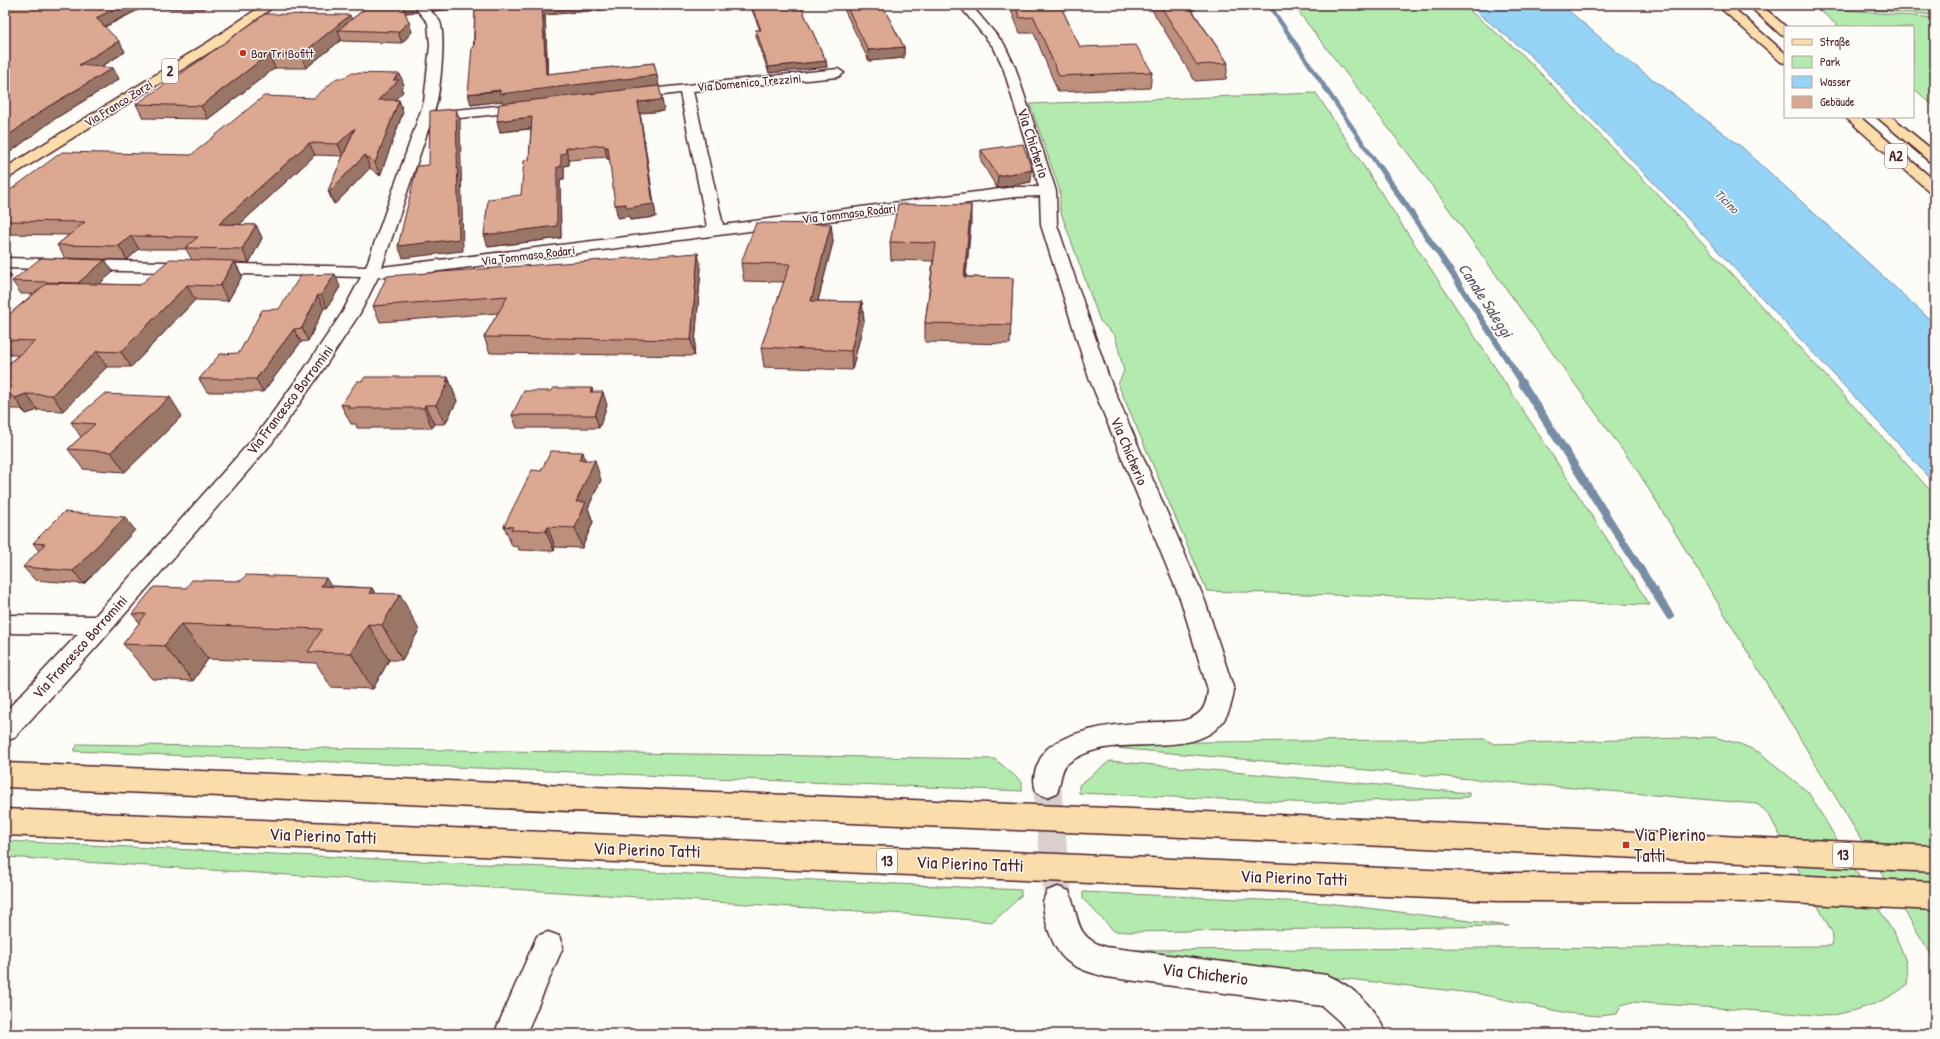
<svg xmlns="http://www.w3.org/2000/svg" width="1940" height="1039" font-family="'Patrick Hand',sans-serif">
<rect width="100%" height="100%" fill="#fdfcf7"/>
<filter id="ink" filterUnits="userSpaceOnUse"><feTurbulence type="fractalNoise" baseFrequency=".025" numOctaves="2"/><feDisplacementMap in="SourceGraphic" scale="8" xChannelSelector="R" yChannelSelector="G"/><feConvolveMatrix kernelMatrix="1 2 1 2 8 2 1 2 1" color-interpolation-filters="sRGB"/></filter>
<g filter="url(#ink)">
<!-- green -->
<path fill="#b3ebaf" stroke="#7e856d" d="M1293,5H1463L1523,55L1665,202L1896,452L1935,496V961L1639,473L1417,165Z
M1835,5H1935V15L1837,7Z
M1816,7L1935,18V107L1913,88V27H1839Z
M1316,93L1650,605L1207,591L1118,384L1124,371L1115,336L1100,321L1060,210V191L1030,104Z
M1714,737L1740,744L1759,752L1808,792L1896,937C1903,953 1910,967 1907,985C1883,1004 1858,1010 1829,1016L1632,1002L1621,1005L1617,1014L1599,1016L1567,1013L1480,994L1138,955L1137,950L1831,946L1833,934L1768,813L1757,804L1114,748V745L1116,743L1485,739L1494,744Z
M78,744L995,759L1022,782V791L74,751Z
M1110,761L1469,793V797L1314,803L1079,793V785Z
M5,841L1021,890V896L993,922L905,914L5,857Z
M1083,892L1328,903L1509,926L1130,932L1114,931L1083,899Z"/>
<!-- water -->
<path fill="#95d4f6" stroke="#778ca5" d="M1468,5H1562L1617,52L1743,148L1935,324V485L1907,453L1674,204L1530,55Z"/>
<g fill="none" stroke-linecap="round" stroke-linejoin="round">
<!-- stream-far2 -->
<path stroke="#778ca5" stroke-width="4.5" d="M1269,5L1379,167"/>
<!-- stream-far1 -->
<path stroke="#778ca5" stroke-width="6" d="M1379,166L1452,273L1523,384"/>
<!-- stream -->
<path stroke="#778ca5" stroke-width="8" d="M1522,383L1670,616"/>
<!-- minor-tunnel -->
<path stroke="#d9d0ce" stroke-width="28" stroke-dasharray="28 14" stroke-linecap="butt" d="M1047,785L1058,901"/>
<!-- minor casing -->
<g stroke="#4a1f2b" stroke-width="3">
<path id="minor" d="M413,5H425C429,10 437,16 440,22C446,37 440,96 434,112L528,103L533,104L535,107L533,110L528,111L431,121L382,267L707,227L680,93L631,99L626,98L624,95L626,92L631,91L838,69L844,73L838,77L693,91L723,225L1015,187H1039L1003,67L994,48L959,5H971L1004,44L1015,67L1056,191L1057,225L1109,378L1205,601L1234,690C1224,771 1136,731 1084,754C1078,757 1071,760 1066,765C1061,770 1060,786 1057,793L1047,797L1037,793C1033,784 1033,774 1038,764C1040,759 1043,753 1047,749C1052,744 1059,741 1065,738C1103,722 1142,723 1182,721C1201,716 1206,709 1208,690L1181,601L1089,378L1041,225L1040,196L1015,197L392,277H378L360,313L320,374L272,443L100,643L14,738L5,741V712L78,634L5,633V615L95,616L258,433L303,371L342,313L361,277L5,268V258L366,267L424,102L430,45L428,23Z
M1058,887L1069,891C1080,917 1073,937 1106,947L1327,975C1353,986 1375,1007 1386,1034H1350L1339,1021L1322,1006L1106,977C1092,973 1077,969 1066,960C1052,948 1044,920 1043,903C1043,899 1046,895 1047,891Z
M548,932L559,936L563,947L526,1034H494L537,936Z"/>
</g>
<!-- major casing -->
<g stroke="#4a1f2b" stroke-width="3">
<path id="major" d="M263,5H276L218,47L10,177L5,178V168L210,41Z
M5,763L1278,815L1935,846V872L1278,841L5,787Z
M5,809L1499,873L1768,874L1935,882V910L1768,902L1499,901L5,835Z"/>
</g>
<!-- highway casing -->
<g stroke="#4a1f2b" stroke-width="3">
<path id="highway" d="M1717,5H1730L1785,53V63L1781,62Z
M1748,5H1761L1786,27L1785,36L1781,35Z
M1845,117H1860L1935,181V194L1930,192Z
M1877,117H1892L1935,152V163L1930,162Z"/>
</g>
<!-- minor -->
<use href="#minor" fill="#fdfcf7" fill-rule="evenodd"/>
<!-- major -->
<use href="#major" fill="#faddab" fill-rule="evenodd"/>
<!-- highway -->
<use href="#highway" fill="#faddab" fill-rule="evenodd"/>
</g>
<!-- wall -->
<path fill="#bd907d" stroke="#4a1f2b" d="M5,5H210L203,9L142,8L105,27L119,41L125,52L101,67L113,68L119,79L53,120L5,156Z
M370,5L417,12L405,13L412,32L402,43L342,41L341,40L306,68H275L208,119L143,118L136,104L352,19Z
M427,5H632L633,7L545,15L548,74L654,63L664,111L640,113L656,217L630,220L629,216L618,218L610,159H607V157L569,160V165L564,166V179H560L561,238L488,247L521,195L529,160L531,129L500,132L503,104L502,101L471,105L475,7L433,11Z
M750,5H800L826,61L827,67L769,73L756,36V30H760Z
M842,5H882L904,47V58L869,61Z
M1009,5H1060L1080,47L1152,72L1150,88L1058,92L1034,33H1020Z
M1149,5H1195V10H1192L1228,63L1226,79L1195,81Z
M404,85L401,88L403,92L394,100H399L403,112L380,176L370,168L335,204L333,203L328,191L343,156L315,155L239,225H256L262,238L249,263L235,262L242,276L228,301L195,300L131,367H107L63,411L38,410L26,414L21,409H5V367L18,355H5V318L33,294H21L12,281L105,260L113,272L99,284L140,285L192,260L186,249H139L127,260L65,258L57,245L69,235L5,234V194L191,155L314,98Z
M981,150L1031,182L997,188L981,161Z
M971,223L966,277L1013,278L1010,344L925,342V323L933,261L891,260L890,242Z
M831,224L833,242L818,301L862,302L864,321L852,370L764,367L761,347L784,282L744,281L741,263Z
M701,268L694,356L490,353L484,337L498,313L380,322L373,306Z
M340,287L327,308H324L308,341L301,342L263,392H207L199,379L239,353L279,309Z
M448,377L457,401L445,424H434L432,428H357L356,424H351L341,405Z
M593,392L607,405L599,428H517L512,415Z
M182,416L125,472L83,469L68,449L81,437L71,422Z
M585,460L601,480L588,508L593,522L582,548L555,547L554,551L519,550L518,547L512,546L504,526L541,471Z
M135,530L84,584L35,580L23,567L39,551L33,543Z
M241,581L372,588L375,593L419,630L402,660H389L373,689L331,687L316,663L208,659L193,681L153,679L123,644L140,623L132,614L186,588Z"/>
<!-- shaded-wall -->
<path fill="#9a7666" stroke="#4a1f2b" d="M122,5H141L142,8L101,28L96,18Z
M201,5H210L203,9Z
M402,5H415L417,12L405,13Z
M431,5H478V7L433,11Z
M542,5H632L633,7L545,15L548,85L546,74Z
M350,15L355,28L338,30L341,40L306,68L301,55Z
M409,22L412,32L402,43L398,32Z
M119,41L125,52L85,76L79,65Z
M904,47V58L869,61L868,50Z
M269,54L275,68L208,119L201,106Z
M826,61L827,67L769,73L768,67Z
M113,68L119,79L53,120L5,156V138L46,108Z
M400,74L404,85L401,88L403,92L382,112L378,100L393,80Z
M657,75L659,86L503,105L502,101L471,105L468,94Z
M399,100L403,112L380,176L375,163Z
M662,100L664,111L640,113L656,217L630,220L629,216L618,218L615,205L626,204L638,102Z
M456,109L460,120L463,251L403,258L398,246Z
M532,117L535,128L500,132L497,121Z
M355,128L343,156L338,144Z
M309,143L315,155L226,237L219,224Z
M605,147H608L611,159H607Z
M566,148L569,160V165L564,166V179H560L561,238L488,247L484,235L557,167L561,154Z
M365,155L370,168L335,204L329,192Z
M1032,170L1031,182L997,188L998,176Z
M971,205V223L964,296V277Z
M831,224L833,242L813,320L811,301Z
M256,225L262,238L249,263L242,249Z
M131,236L139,249L127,260L119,246Z
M698,253L701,268L694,356L691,340Z
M105,260L113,272L87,295L78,283Z
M234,261L242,276L228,301L220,286Z
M5,267L12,277L5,282Z
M335,274L340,287L327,308L321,295Z
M187,285L195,300L131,367L121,352Z
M318,295L324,308L308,341L302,328Z
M862,302L864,321L852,370L851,351Z
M294,329L301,342L263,392L256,379Z
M97,351L107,367L63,411L52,395Z
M448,377L457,401L445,424L436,405L446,382Z
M592,388L595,401L590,392Z
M603,392L607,405L599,428L595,415Z
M26,394L38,410L26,414L15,398Z
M170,397L182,416L125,472L111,452Z
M425,405L434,424L432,428L424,408Z
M583,452L589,472L595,460L601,480L588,508L593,522L582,548L575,528L576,502L579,460Z
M125,517L135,530L84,584L73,571Z
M548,527L555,547L554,551L546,531Z
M326,578L348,614L321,586Z
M372,588L387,615L400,594L419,630L402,660L382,625L369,593Z
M181,624L208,659L193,681L164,646Z
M368,624L389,660L373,689L351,653Z"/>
<!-- building -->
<path fill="#dca891" stroke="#4a1f2b" d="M5,5H122L96,18L119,41L79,65L113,68L46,108L5,138Z
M370,5H402L409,22L398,32L338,30Z
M475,5H543H542L546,74L654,63L657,75L500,94V90L468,94L472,47H474Z
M751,5H800L826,61L768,67L756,30H761Z
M846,5H882L904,47L868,50Z
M1015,5H1060L1080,47L1136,45L1152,72L1059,76L1034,17L1020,18Z
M1160,5H1188L1228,63L1197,65Z
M265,14L350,15L301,55L269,54L201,106L136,104L182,73Z
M350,73L400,74L393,80H399L378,100H399L375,163L365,155L329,192L328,191L355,128L338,144L309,143L219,224L256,225L242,249L185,248L198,237L131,236L119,246L57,245L85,222L5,221V194L62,152L191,155L264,96L314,98L337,78H344Z
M659,86L662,100L638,102L653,204L627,208L626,204L615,205L608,147H605L604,145L566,148V153L561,154V167H557V226L484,235L488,199L521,195L524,161L529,160L532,117L497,121L499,104Z
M456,109L459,239L398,246L417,166L429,165L430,111Z
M1023,144L1032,170L998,176L981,150Z
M898,204L971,205L964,277L1013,278L1011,325L925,323L936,243L890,242Z
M756,223L831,224L811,301L862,302L851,351L761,347L790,264L741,263Z
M698,253L691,340L484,337L508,296L373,306L387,276Z
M41,258L105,260L78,283L12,281Z
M170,259L234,261L220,286L187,285L121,352L97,351L52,395L26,394L15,398L9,394H5V367L35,341L5,340V318L47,283L140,285Z
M335,274L321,295H318L302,328L294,329L256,379H199L220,354L239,353L262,310L279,309L301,275Z
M365,377H448L446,382L449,381L436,405H425L424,408H348L349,405H341L357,381H362Z
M553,388H592L590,392H603L595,415H512L524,391H552Z
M104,394L170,397L111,452L68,449L95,424L71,422Z
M551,451L583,452L579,460H595L576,502H586L575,528L548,527L546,531L511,530L513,527L504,526L532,470L541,471Z
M64,512L125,517L73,571L23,567L45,544L33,543Z
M246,575L326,578L321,586L372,588L369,593L400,594L382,625L368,624L351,653L308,652L322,629L181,624L164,646L123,644L146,614H132L154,587L186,588L192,580L241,581Z"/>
</g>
<!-- markers -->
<g fill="#c8321e" stroke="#fdfcf7" stroke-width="1.5">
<circle cx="243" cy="53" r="4"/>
<rect x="1622" y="841" width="8" height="8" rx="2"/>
</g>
<g text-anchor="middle" stroke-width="3" stroke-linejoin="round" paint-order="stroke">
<!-- far-poi labels -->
<g font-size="13" fill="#4a1f2b" stroke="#fdfcf7" text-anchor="start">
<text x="251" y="58">Bar Tri Bofitt</text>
</g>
<!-- far-street labels -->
<g font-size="13" fill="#4a1f2b" stroke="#fdfcf7">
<text transform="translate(749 82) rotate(-5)" y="5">Via Domenico Trezzini</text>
<text transform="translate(118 103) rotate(-32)" y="5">Via Franco Zorzi</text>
<text transform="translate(849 213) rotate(-7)" y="5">Via Tommaso Rodari</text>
<text transform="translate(528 255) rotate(-7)" y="5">Via Tommaso Rodari</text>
</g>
<!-- far-water labels -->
<g font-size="13" font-style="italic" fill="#605568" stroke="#fdfcf7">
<text transform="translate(1727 201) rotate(44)" y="5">Ticino</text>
</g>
<!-- shield labels -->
<g fill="#fdfcf7" stroke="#806168" stroke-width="1">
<rect x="162" y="59" width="16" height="24" rx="3"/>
<rect x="1885" y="144" width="22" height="24" rx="3"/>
<rect x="1833" y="843" width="20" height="24" rx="3"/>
<rect x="877" y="849" width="20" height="24" rx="3"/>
</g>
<g font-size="14" font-weight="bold" fill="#4a1f2b">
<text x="170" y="76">2</text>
<text x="1896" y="161">A2</text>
<text x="1843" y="860">13</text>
<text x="887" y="866">13</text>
</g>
<!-- street labels -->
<g font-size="15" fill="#4a1f2b" stroke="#fdfcf7">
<text transform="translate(1033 143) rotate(72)" y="5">Via Chicherio</text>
<text transform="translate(290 400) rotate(-53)" y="5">Via Francesco Borromini</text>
<text transform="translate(1129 451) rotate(67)" y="5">Via Chicherio</text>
<text transform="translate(80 647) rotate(-48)" y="5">Via Francesco Borromini</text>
</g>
<!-- water labels -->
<g font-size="16" font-style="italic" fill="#605568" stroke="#fdfcf7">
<text transform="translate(1486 300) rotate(57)" y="6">Canale Saleggi</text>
</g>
<!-- near-poi labels -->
<g font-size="18" fill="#4a1f2b" stroke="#fdfcf7" text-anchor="start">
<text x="1634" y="841">Via Pierino<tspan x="1634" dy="21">Tatti</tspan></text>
</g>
<!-- near-street labels -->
<g font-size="18" fill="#4a1f2b" stroke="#fdfcf7">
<text transform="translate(323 836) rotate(2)" y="6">Via Pierino Tatti</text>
<text transform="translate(647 850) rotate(2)" y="6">Via Pierino Tatti</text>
<text transform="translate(970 864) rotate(2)" y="6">Via Pierino Tatti</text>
<text transform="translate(1294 878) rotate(2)" y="6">Via Pierino Tatti</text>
<text transform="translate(1205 974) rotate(7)" y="6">Via Chicherio</text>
</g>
</g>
<!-- margin -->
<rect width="1940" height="1039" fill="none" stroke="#fdfcf7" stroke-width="20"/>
<rect x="10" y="10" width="1920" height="1019" fill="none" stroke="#4a1f2b" stroke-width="1.5" filter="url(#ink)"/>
<!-- legend -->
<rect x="1784" y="26" width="130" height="92" fill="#fdfcf7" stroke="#b5a4a5"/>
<rect x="1792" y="39" width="20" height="6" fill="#faddab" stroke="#b5a4a5"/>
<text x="1820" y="46" font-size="12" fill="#4a1f2b">Straße</text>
<rect x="1792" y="56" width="20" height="12" fill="#b3ebaf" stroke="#b5a4a5"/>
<text x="1820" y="66" font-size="12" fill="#4a1f2b">Park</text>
<rect x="1792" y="76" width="20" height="12" fill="#95d4f6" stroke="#b5a4a5"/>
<text x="1820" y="86" font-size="12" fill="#4a1f2b">Wasser</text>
<rect x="1792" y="96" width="20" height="12" fill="#dca891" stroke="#b5a4a5"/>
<text x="1820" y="106" font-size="12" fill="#4a1f2b">Gebäude</text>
</svg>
